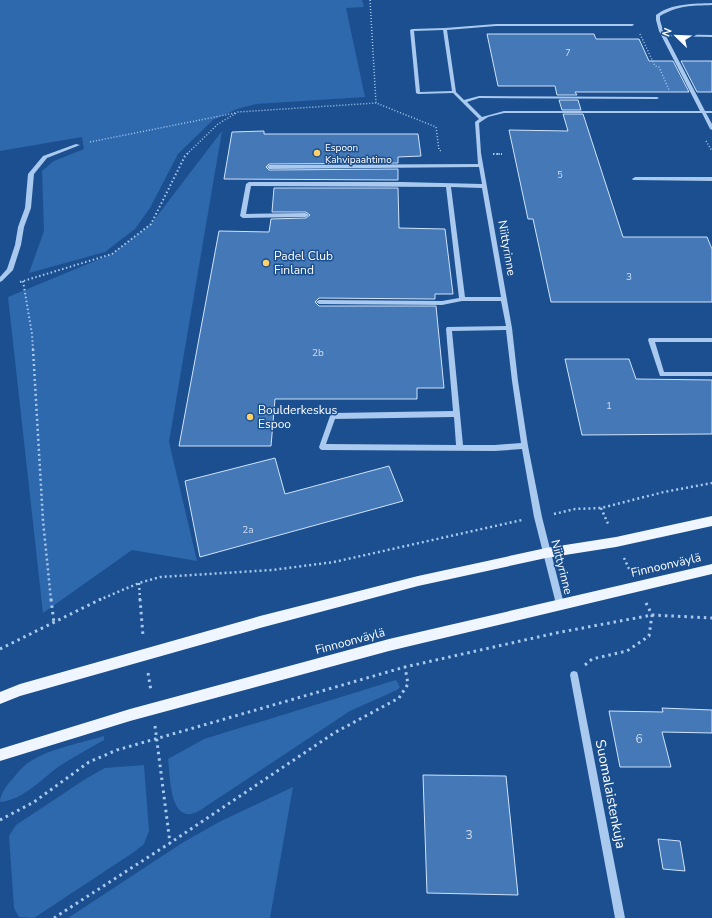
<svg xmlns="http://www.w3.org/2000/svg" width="712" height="918" font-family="'Nunito Sans',sans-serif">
<rect width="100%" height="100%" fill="#1b4f8f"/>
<!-- green -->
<path fill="#2e69ad" d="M0,0H362L364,7L346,8L365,97L256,104L237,109L213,120L178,154L150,208L135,229L105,252L29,273L44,231L42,171L54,161L84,149L82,137L0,151Z
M222,131L169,442L197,561L132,550L43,613L8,297L112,254L151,224Z
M396,680L400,687L397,690L350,711L205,807C201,810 196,813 191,814C169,817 170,773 168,759L204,739Z
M104,736V740C90,748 75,756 61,765C42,778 24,800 0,802C0,795 5,788 9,783C16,775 22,766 31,761C51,748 82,743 104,736Z
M144,765L149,831L144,844L134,852L34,918L19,917L14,908L9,836L16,825L87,778L105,768Z
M293,787L270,918H68L182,843L219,822Z"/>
<!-- building -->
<path fill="#4478b7" stroke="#cfe3fa" d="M487,34H594L596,39H639L649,61H673L689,92H575L577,95H557L555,86H498Z
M681,61H712V92H697Z
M559,100H578L581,110H562Z
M563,114H583L623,237H707L712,249V302H551L533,219H528L509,130L568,131Z
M264,131V134H418L421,156L398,157V163L269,164L266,167L269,170L398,169V180L224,179L232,132Z
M274,188H398L399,228L445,229L453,294H435V299L319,298L315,302L319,306H436L444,388H417V399H275L271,446H179L219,231L269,232L271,219L306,218L310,215L306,212H272Z
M565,359H629L636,379L712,380V434L582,435Z
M275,458L285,494L389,466L403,501L200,557L185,481Z
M662,708L712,710V733L662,732L671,767H620L609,711L663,712Z
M423,775L506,776L518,895L427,893Z
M658,839L680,841L685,871L663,869Z"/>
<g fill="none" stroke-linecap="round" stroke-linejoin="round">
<!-- path-far3 -->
<path stroke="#a9c9ee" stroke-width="1.5" stroke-dasharray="1 2" stroke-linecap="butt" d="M370,0L376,103L436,127L439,150L441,151
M640,34L655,66L659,67L669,90
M706,141L712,151
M90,142L235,113
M187,154L218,124L238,112L376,103
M493,154H502"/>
<!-- path-far2 -->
<path stroke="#a9c9ee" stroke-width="2" stroke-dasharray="1.5 2.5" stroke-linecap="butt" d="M493,154H502
M23,281L32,334L33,350
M20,282L112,254L151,224L185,156L188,153"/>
<!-- path-far1 -->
<path stroke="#a9c9ee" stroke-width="2.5" stroke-dasharray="2 3" stroke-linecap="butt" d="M33,349L43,521L51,600
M601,508L609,526
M554,514L575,509L601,508L664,492L712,483
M624,558L630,571
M139,583L140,600
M99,600L139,583L160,577L272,570L334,562L522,520"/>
<!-- path -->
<path stroke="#a9c9ee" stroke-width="3" stroke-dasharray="2.5 4" stroke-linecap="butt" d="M51,599L54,623
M140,599L143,636
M0,649L101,599
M585,665L592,659L627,651L649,636L652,615L646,603
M148,673L151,691
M155,726L170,843
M0,820L34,802L89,762L117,750L405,667L556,633L652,615L712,618
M54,918L170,843L334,733L399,698L408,684L405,667"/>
<!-- minor -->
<path fill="#a9c9ee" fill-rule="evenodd" d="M712,3V5C691,6 679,5 660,16V20L664,34L712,35V37L666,36L705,111H712V113H706L712,124V130L710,129L702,113H504L488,117L479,123L481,153L512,328L518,381L528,446L542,517L564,604L563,607L560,608L557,607L556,604L534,517L522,449L495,451L322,450L320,449L319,447L330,416L331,414L333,413L453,411L446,329L447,327L506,326L501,301H462L442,305L319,304L316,302L319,300L442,301L459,298L446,187L251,186L246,214L306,213L309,215L306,217L243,218L240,216L246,184L249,182H402L482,184L479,167L269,169L267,167L269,165L478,164L475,122L479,119L453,93L418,94L416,93L410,30L412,29L445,28L496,24H633L634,25L632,26H496L447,30L456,92L464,100L479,96L657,97L659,98L657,99L479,98L467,102L482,117L504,111H700L659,31L656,20V15C672,3 693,4 712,3ZM443,30L452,91L420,92L414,31ZM451,187L482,188L501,297H465ZM506,330L512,381L521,443L495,445H463L452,331ZM454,417L456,445L326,444L335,419Z
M76,144L80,145L47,158L34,174L31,208L24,227L21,245L13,270L2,281L0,282V277L7,269L15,245L18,227L25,208L28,174L43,156Z
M635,177H712V181L633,180L632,179Z
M649,338H712V342H655L664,372H712V376H660L648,340Z
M574,671L577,672L578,675L625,918H615L570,675L571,672Z"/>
<!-- major -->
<path fill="#f0f6ff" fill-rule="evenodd" d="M712,516V526L616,547L546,558L418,586L260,628L20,696L0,704V692L20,684L260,616L418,576L546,548L616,537Z
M712,564V574L389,651L130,721L0,761V749L130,709L389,639Z"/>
</g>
<!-- markers -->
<g fill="#ffd166" stroke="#1b4f8f" stroke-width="1.5">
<circle cx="317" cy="153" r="4"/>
<circle cx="266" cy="263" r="4"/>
<circle cx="250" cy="417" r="4"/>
</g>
<g text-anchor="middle" stroke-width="3" stroke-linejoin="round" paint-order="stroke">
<!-- far-number labels -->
<g font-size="9" fill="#d0dded">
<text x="568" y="56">7</text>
<text x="560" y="178">5</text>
</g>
<!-- far-poi labels -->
<g font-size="10" fill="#fff" stroke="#1b4f8f" text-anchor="start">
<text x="325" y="151">Espoon<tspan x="325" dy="12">Kahvipaahtimo</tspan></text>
</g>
<!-- number labels -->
<g font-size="10" fill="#d0dded">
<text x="629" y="280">3</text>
<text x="318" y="356">2b</text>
<text x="609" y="409">1</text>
<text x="248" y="533">2a</text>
</g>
<!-- street labels -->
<g font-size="12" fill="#fff" stroke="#1b4f8f">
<text transform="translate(507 248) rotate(80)" y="4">Niittyrinne</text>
<text transform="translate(666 565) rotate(-13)" y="4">Finnoonväylä</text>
<text transform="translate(562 567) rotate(76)" y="4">Niittyrinne</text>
<text transform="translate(350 641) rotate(-15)" y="4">Finnoonväylä</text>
</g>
<!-- poi labels -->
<g font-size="12" fill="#fff" stroke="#1b4f8f" text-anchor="start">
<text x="274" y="260">Padel Club<tspan x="274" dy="14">Finland</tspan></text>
<text x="258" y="414">Boulderkeskus<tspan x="258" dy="14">Espoo</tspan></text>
</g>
<!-- near-number labels -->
<g font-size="12" fill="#d0dded">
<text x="639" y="743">6</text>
<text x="469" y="839">3</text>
</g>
<!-- near-street labels -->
<g font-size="14" fill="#fff" stroke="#1b4f8f">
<text transform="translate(611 794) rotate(79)" y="5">Suomalaistenkuja</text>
</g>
</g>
<!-- north arrow -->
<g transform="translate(676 36) rotate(293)" stroke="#1b4f8f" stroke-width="3" paint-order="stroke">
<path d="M0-3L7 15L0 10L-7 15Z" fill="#ffffff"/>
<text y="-6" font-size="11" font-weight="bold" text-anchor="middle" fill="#ffffff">N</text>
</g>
</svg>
